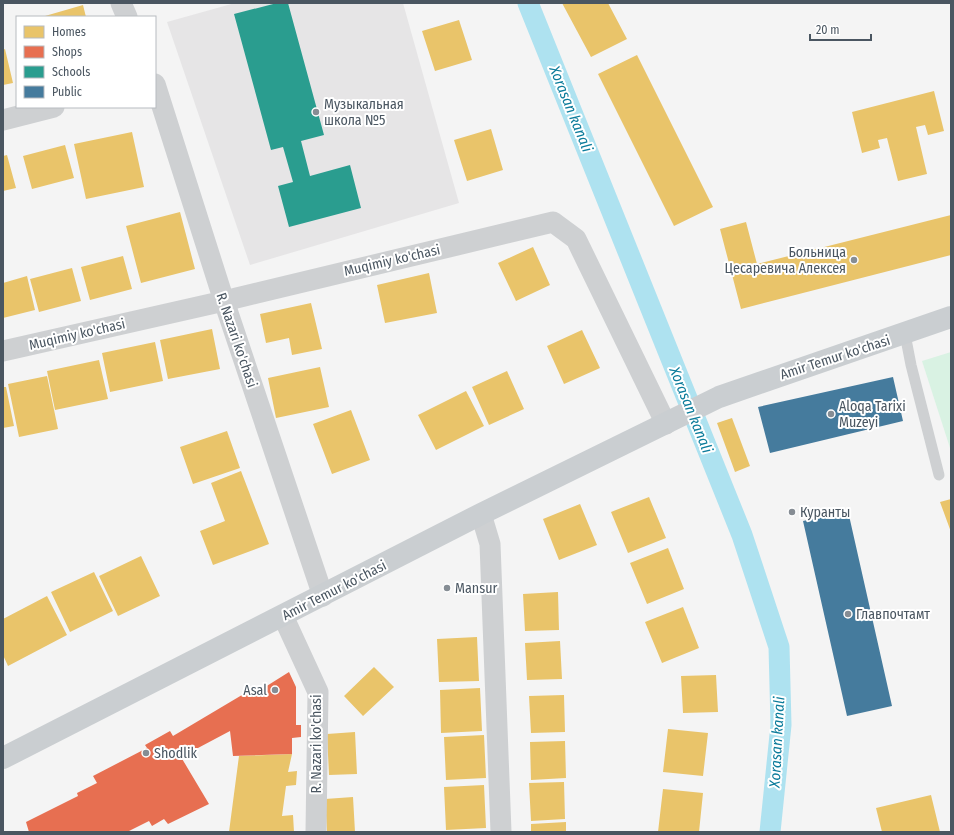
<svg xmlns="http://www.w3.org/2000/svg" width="954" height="835" font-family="'Fira Sans Condensed',sans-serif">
<rect width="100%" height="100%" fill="#f4f4f4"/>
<!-- education -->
<path fill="#e6e5e6" d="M235,3H403L459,203L250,265L167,22Z"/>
<!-- green -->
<path fill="#d9f2e3" d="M951,352V451L922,361Z"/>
<!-- homes -->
<path fill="#e9c46a" d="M562,3H608L627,39L591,57Z
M83,5L86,17H46L45,16Z
M459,20L472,60L435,71L422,31Z
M5,49L13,83L3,85V50Z
M637,55L713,207L674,226L598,74Z
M934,91L944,131L928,135L925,125L916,127L927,174L898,181L887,138L878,140L880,148L862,153L852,112Z
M491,129L503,170L467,181L454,140Z
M132,132L144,187L86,199L74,144Z
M65,145L74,178L32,189L23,156Z
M7,155L16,188L3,191V156Z
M180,212L195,269L141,283L126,226Z
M951,215V255L741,309L720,229L746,222L757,264Z
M533,247L550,285L516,301L498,263Z
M123,256L132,289L90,300L81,267Z
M72,268L81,301L39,312L30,279Z
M429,273L437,313L385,323L377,285Z
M27,276L35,310L3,318V283Z
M311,303L322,349L292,355L289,338L266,343L260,314Z
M212,329L220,369L168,379L160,340Z
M582,330L600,368L564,384L547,346Z
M155,342L163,381L110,392L102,353Z
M99,360L108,399L55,410L47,371Z
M320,367L329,407L276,418L268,378Z
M507,371L524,409L489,425L472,387Z
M47,376L58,429L19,437L8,384Z
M3,387H6L14,426L3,428Z
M466,391L484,426L436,450L418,415Z
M351,410L370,460L332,474L313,424Z
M732,418L750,466L735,472L717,423Z
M227,431L240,468L193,484L180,447Z
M241,471L269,544L213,565L200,531L225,521L211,483Z
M649,497L666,538L628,553L611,512Z
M951,499V532L940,502Z
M580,504L597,545L559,560L543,519Z
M668,548L684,589L647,604L630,563Z
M141,556L160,596L118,616L99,576Z
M94,572L113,611L70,632L51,592Z
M558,592L559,630L525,631L523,594Z
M47,596L67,635L8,666L3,655V619Z
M683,607L699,648L662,663L645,622Z
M477,637L479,681L439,682L437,639Z
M560,641L562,679L527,680L525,643Z
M374,667L394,687L363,716L344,696Z
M716,675L718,712L683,713L681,676Z
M480,688L482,731L441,733L440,690Z
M564,695L565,732L531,733L529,696Z
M668,729L708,733L703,776L663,772Z
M355,732L357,774L329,775L327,734Z
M484,735L486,778L446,780L444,737Z
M565,741L566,778L531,780L530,742Z
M292,754L288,772L297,771L296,785L286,786L282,816L293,815L294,832H229L239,756Z
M564,782L565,819L531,821L529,783Z
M484,785L486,828L446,830L444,787Z
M663,789L703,793L699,832H658Z
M931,795L940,832H882L876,808Z
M353,797L355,832H327L325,799Z
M566,822V832H531V824Z"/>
<!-- shops -->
<path fill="#e76f51" d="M289,672L296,687V725H301V737L292,738V754L233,756L230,731L181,757L209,804L168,824L164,819L152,826L149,821L127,832H29L26,822L78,796L77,793L97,783L93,776L147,748L145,745L170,731L173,736L247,692L249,697Z"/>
<!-- schools -->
<path fill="#2a9d8f" d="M277,3H288L324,135L301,141L310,176L350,165L361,208L289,227L278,186L293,182L283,147L271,150L234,14Z"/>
<!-- public -->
<path fill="#457b9d" d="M893,377L903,421L770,453L758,407Z
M848,511L892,706L847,716L803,521Z"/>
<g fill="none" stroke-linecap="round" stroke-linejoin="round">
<!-- canal -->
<path stroke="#aee2f0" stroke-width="21" d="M528,3L742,535L779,647L781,725L770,832"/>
<!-- lane -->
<path stroke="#ced0d2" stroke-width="11" d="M905,334L911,365L939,475"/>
<!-- street -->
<path stroke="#ced0d2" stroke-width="21" d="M121,3L127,17
M155,84L224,301L323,596
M3,120L54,107
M3,351L224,301L553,222L576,239L666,424
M481,514L490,544L501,832
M283,616L318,692L316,832"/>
<!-- primary -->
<path stroke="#caced1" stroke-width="22" d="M3,758L481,514L719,397L951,317"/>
</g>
<!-- markers -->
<g fill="#868d94" stroke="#fff" stroke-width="1.5">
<circle cx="316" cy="112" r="4"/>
<circle cx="854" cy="260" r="4"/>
<circle cx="831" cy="414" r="4"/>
<circle cx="792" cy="512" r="4"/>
<circle cx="447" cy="588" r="4"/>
<circle cx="848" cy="614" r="4"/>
<circle cx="275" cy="690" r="4"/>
<circle cx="146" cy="753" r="4"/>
</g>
<g text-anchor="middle" stroke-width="4" stroke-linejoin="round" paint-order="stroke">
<!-- poi labels -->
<g font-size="14" fill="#4a5661" stroke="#fff" text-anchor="start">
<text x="324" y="109">Музыкальная<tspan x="324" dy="16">школа №5</tspan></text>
<text x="846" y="257" text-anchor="end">Больница<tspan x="846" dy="16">Цесаревича Алексея</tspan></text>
<text x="839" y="411">Aloqa Tarixi<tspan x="839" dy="16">Muzeyi</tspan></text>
<text x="800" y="517">Куранты</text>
<text x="455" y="593">Mansur</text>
<text x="856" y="619">Главпочтамт</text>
<text x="267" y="695" text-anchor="end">Asal</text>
<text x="154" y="758">Shodlik</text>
</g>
<!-- street labels -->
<g font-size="14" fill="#4a5661" stroke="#fff">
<text transform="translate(392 260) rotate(-13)" y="5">Muqimiy ko'chasi</text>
<text transform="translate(77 334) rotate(-13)" y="5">Muqimiy ko'chasi</text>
<text transform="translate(237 340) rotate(71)" y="5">R. Nazari ko'chasi</text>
<text transform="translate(835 357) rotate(-18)" y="5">Amir Temur ko'chasi</text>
<text transform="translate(334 590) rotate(-27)" y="5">Amir Temur ko'chasi</text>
<text transform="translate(316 744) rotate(-90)" y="5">R. Nazari ko'chasi</text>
</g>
<!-- water labels -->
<g font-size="15" font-style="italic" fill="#0c7c9b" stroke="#fff">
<text transform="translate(571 109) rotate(68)" y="5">Xorasan kanali</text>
<text transform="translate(691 410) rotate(68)" y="5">Xorasan kanali</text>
<text transform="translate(777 742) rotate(-87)" y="5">Xorasan kanali</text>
</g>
</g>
<!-- border -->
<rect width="954" height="835" fill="none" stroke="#4a5661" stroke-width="8"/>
<!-- legend -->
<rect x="16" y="16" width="140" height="92" fill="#ffffff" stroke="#b7bbc0"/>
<rect x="24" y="26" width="20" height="12" fill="#e9c46a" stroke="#b7bbc0"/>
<text x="52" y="36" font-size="12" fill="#4a5661">Homes</text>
<rect x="24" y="46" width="20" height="12" fill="#e76f51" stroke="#b7bbc0"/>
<text x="52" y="56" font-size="12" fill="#4a5661">Shops</text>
<rect x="24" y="66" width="20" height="12" fill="#2a9d8f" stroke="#b7bbc0"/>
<text x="52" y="76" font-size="12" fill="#4a5661">Schools</text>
<rect x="24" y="86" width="20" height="12" fill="#457b9d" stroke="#b7bbc0"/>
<text x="52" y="96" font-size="12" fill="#4a5661">Public</text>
<!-- scale -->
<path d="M810 34v6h61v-6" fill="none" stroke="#4a5661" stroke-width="2"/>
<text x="816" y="34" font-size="12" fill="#4a5661" stroke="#ffffff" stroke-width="3" paint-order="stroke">20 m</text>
</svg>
